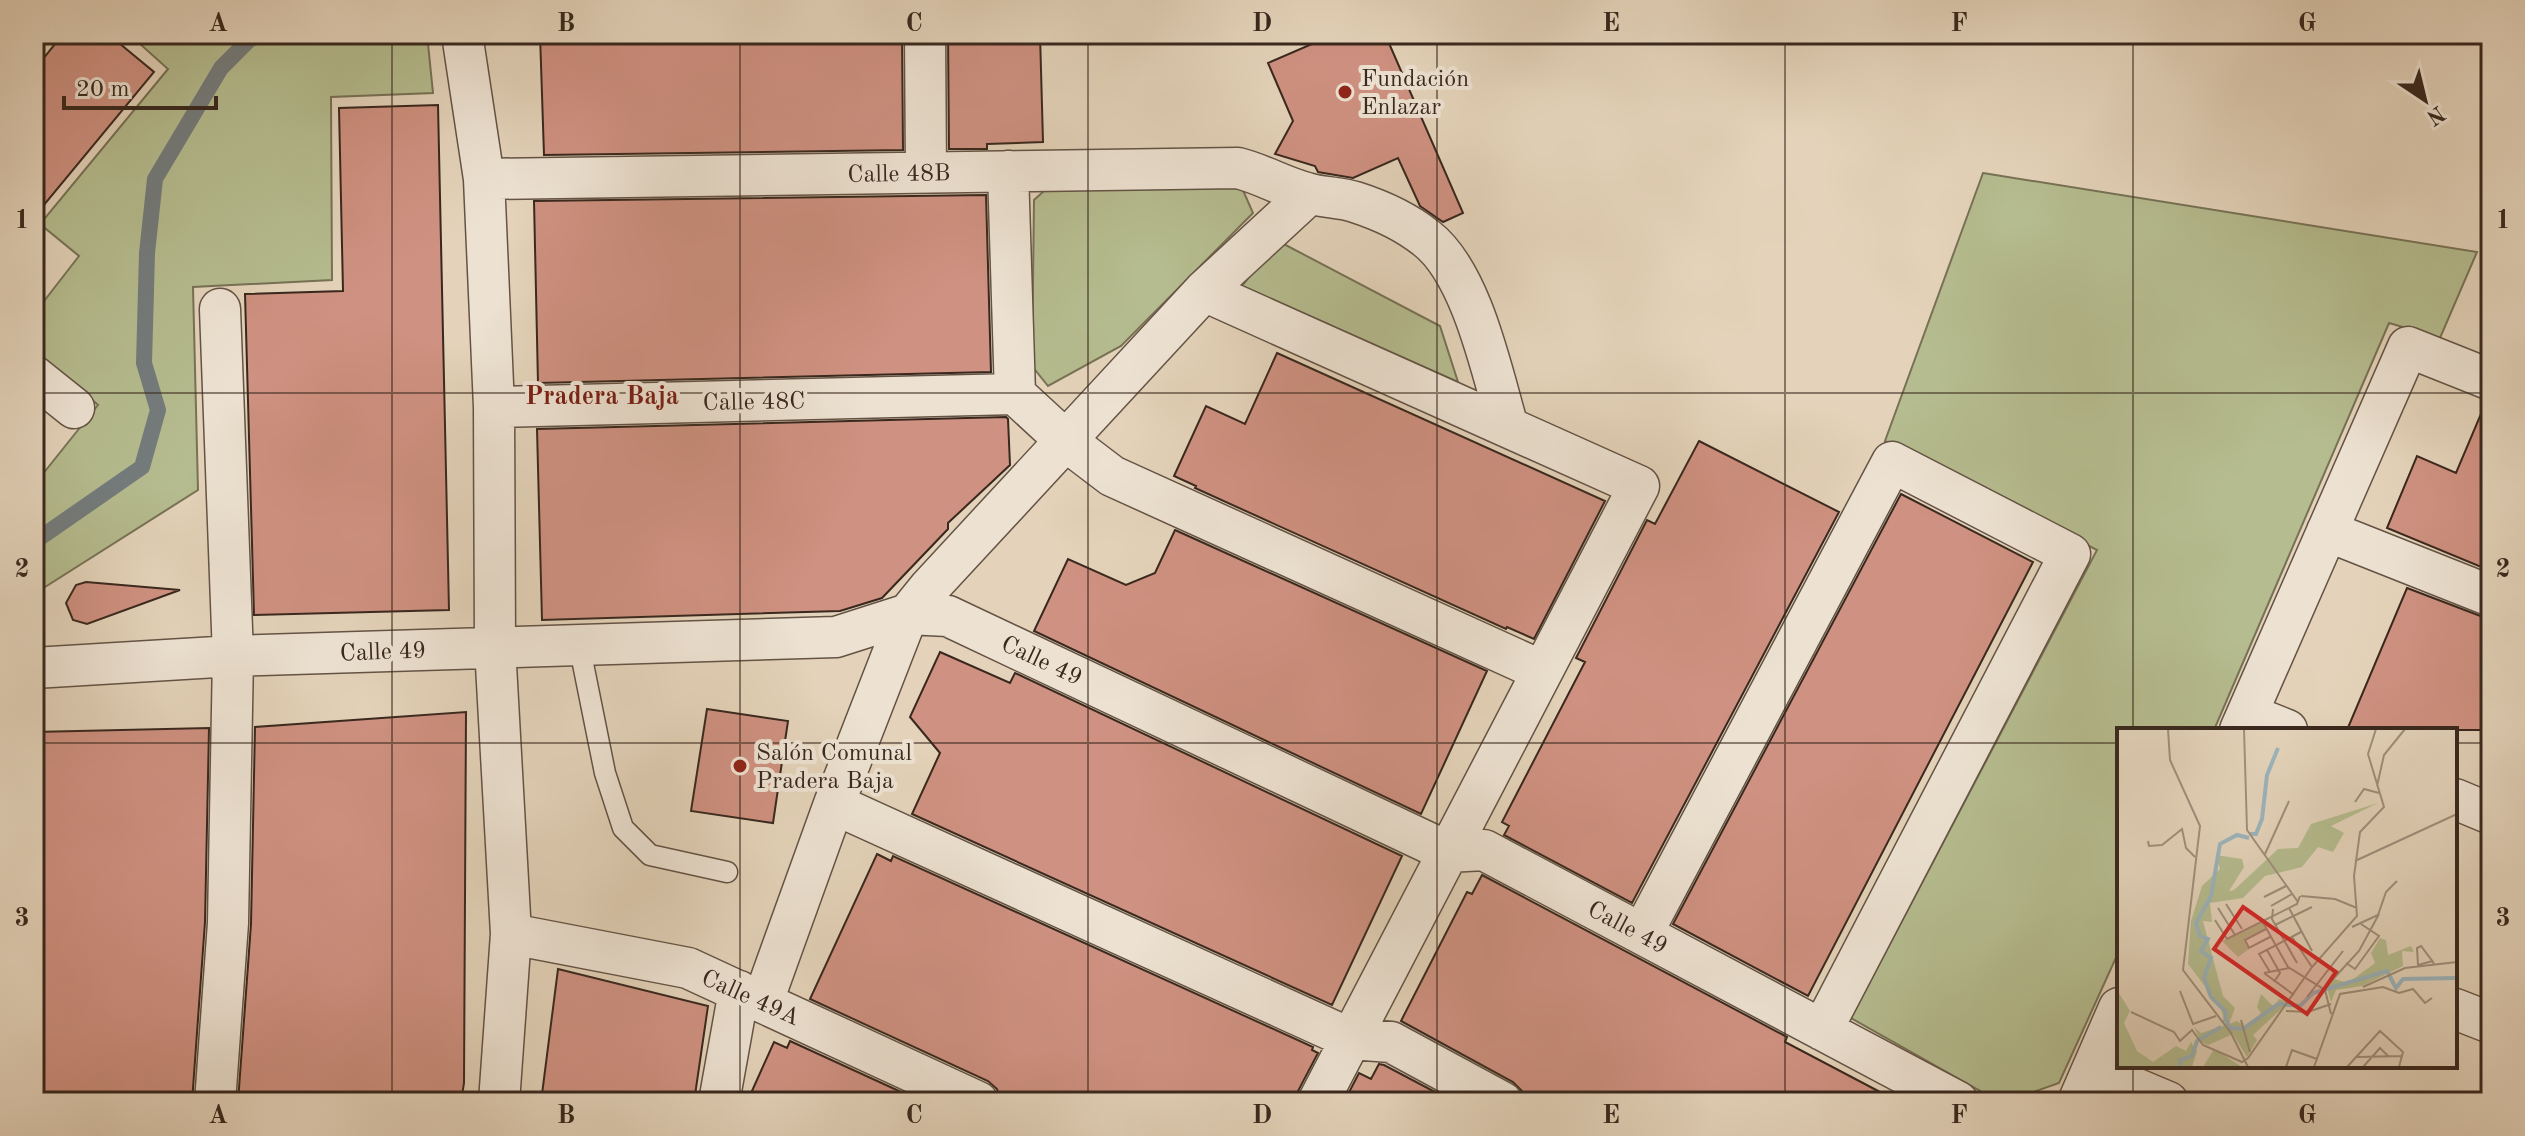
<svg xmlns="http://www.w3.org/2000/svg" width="2525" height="1136" font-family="'Old Standard TT',serif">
<rect width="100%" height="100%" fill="#e4d3ba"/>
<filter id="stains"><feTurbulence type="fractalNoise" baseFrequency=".0025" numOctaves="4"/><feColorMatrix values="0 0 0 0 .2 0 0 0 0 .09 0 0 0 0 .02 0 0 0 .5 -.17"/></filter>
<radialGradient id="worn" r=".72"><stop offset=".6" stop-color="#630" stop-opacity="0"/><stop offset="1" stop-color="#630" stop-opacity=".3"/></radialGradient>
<!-- green -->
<path fill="#b5bc8f" stroke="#777256" stroke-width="2" d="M129,34H427L433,93L331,97L332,280L193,287L198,490L34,594V485L98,405L34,350V314L79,256L40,224L168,69Z
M1983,173L2477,252L2440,338L2389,323L2214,730H2119V951L2059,1083L2005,1102H2000L1851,1018L2097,550L1885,441Z
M1242,188L1253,213L1121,346L1048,386L1032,366L1034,200L1045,190Z
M1278,241L1440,326L1458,382L1242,286Z"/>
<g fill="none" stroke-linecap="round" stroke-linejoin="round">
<!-- stream -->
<path stroke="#747c7d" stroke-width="16" d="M34,542L142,467L158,410L144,363L147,253L155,179L221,68L249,40L260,34"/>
</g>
<!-- building -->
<path fill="#cf9181" stroke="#39281e" stroke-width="2" d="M63,34H108L154,72L34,217V70Z
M540,34H902L903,150L544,155Z
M948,34H1040L1043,142L987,144V149H949Z
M1335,34H1385L1463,213L1443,222L1420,206L1398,158L1353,178L1318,172L1315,166L1275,154L1293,121L1268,63Z
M438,105L449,610L254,615L245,294L343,291L339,108Z
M986,195L991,372L538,383L534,201Z
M1277,353L1605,501L1534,639L1507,627L1506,629L1195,488L1196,486L1174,476L1206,406L1245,424Z
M2486,402H2491V571L2387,528L2417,456L2456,473Z
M1006,417L1008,419L1010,465L948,523V529L882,598L840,611L542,620L537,429Z
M1699,441L1839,512L1632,903L1504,835L1509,826L1502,822L1585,662L1576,658L1647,520L1655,524Z
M1901,494L2033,562L1808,996L1673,924Z
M1175,530L1487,671L1421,814L1034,631L1068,559L1126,585L1155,573Z
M86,582L180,590L87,624L73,620L66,603L76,585Z
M2407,588L2483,617L2491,618V730H2347Z
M940,652L1010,683L1015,673L1402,856L1332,1005L912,814L940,753L910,717Z
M707,709L788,721L773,823L691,811Z
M466,712L464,1083L461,1102H238L251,924L255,727Z
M209,728L205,922L192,1102H34V732Z
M877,854L891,861L893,856L1313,1047L1312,1050L1318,1053L1298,1091L1295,1102H1001L997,1089L988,1081L810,999Z
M1482,875L1787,1037L1785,1042L1899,1102H1525L1522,1091L1513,1082L1401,1021L1467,892L1472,894Z
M558,969L708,1006L694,1102H541Z
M790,1041L923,1102H747L774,1042L787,1048Z
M1379,1064L1384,1065L1454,1102H1344L1359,1073L1371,1079Z"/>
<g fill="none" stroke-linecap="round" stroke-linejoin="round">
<!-- lane casing -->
<g stroke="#645345" stroke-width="23">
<path id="lane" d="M579,644L605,773L623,828L650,855L727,872"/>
</g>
<!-- street casing -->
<g stroke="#645345" stroke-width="43">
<path id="street" d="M462,34L484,179L494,407L495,647L511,934L499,1102
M925,34L926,172
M1008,171L1015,394L1066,441L1112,476L1542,671
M484,179L1238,168C1262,174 1283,187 1307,193C1323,198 1340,197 1355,202C1380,210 1406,222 1426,238C1472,273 1492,373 1508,427
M1204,291L1639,486L1318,1102
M34,376L74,408
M494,407L1015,394
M2327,531L2491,596
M34,668L233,656L836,637L908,614L948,616L1448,852L1484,850L1958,1102
M2247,714L2287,730
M2240,730L2408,347L2491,380
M2455,799L2491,814
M834,804L1351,1039L1391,1042L1502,1102
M511,934L688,968L978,1102
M1642,934L1892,462L2070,554L1822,1030
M763,1001L834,804L908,614L929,588L1204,291L1309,194
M2455,1009L2491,1023
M2092,1070L2168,1102
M215,1102L228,923L233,656L220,309
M719,1102L739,991
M2078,1102L2119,1008"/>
</g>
<!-- lane -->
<use href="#lane" stroke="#ede2d2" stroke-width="20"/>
<!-- street -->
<use href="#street" stroke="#ede2d2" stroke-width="40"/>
</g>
<!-- grid -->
<path fill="none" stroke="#39281e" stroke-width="2" stroke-opacity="0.55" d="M392,34V1102M740,34V1102M1088,34V1102M1437,34V1102M1785,34V1102M2133,34V730M34,393H2491M34,743H2119M2455,743H2491M2133,1066V1102"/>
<!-- markers -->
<g fill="#8f2418" stroke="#ede2d2" stroke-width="3">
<circle cx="1345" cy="92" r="8"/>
<circle cx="740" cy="766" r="8"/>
</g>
<g text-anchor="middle" stroke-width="8" stroke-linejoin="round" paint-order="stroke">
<!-- poi labels -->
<g font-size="24" fill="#39281e" stroke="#ede2d2" text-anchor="start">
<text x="1361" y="86">Fundación<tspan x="1361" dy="28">Enlazar</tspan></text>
<text x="756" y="760">Salón Comunal<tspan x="756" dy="28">Pradera Baja</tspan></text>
</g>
<!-- street labels -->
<g font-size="24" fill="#39281e" stroke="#ede2d2">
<text transform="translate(899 173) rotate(-1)" y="8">Calle 48B</text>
<text transform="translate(754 401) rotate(-1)" y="8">Calle 48C</text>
<text transform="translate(383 651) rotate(-2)" y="8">Calle 49</text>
<text transform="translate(1042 660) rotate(25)" y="8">Calle 49</text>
<text transform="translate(1628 927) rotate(28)" y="8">Calle 49</text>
<text transform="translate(751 997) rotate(24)" y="8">Calle 49A</text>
</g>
<!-- neighbourhood labels -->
<g font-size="26" font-weight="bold" fill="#7a1f14" stroke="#ede2d2">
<text x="602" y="404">Pradera Baja</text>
</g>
</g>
<!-- overview -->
<g transform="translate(2117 728)">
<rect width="340" height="340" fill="#e4d3ba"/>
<path d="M261,75L214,98L227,105L216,124L201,119L185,139L148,148L126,170L93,175L95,194L86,193L106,268L118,280L112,296L120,293L130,300L144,285L140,279L144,266L157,279L162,271L172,274L136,307L140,312L130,329L116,306L91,317L84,314L77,299L84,305L109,297L103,278L71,236L74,193L85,158L103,141L99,127L125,131L127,139L112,163L117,162L161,121L181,120L194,96ZM145,194L148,201L127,212L132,221L121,229L105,213ZM263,210L269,212L271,227L294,218L297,224L285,223L286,238L245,258L219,262L214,274L210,260L217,251L231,255L258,235L254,225ZM0,262L13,283L7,295L20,323L36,334L59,318L69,323L74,314L80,323L75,339H0ZM97,321L125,339H86Z" fill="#b5bc8f"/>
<path fill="none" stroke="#9bb4bc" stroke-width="4" d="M133,106H139L145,91L150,47L161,20M109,292L113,300L126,301L161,276L183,278L196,265L270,243L279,260L286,251L340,250M108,294L109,284L94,269L87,250L94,230L84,223L91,211L83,208L79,195L94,168L103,116L120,107L132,110M64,339L63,332L75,328L80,313L104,299"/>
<path fill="none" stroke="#a08f7c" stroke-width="2" d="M51,1L53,32L83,98L66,242L114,305L131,339M127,1L130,102L181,174M260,58L267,27L288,1M238,74L247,61L262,65M31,113L32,118L45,117L65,101L69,120L78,129M148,126L172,73M238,133L340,86M184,168L218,171L240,180M147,169L169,158M109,176L125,201M154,178L175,166M101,180L118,207M172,180L195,223M156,181L155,191L180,235M144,191L171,239L208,262L214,286M98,192L110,211L180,176L183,168M158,197L195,179M235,199L261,187L269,164L280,153M149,201L128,212L132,220L153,209M175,209L195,239M150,222L163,245L157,254M316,233L301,237L300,220L304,218L316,234L317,237M229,235L238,241L262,208L244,196M153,244L142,226L184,204M147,245L172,240M147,245L177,267M246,259L288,240L340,234M207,261L242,223L262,186M63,263L76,296L99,288M190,269L226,223M169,283L191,284L214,276M14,284L57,304L63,313L75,302L86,317L125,334L131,330L195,239L240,188L237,148L243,104L267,79L251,26L259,1M124,292L133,324M240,329L285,328M169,339L175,322L200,331M197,339L223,266L266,259L282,265L296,261L308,275L315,270M230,339L263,303L286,324L282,339M246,339L263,320L271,328"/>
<path fill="#d62828" fill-opacity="0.15" stroke="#d62828" stroke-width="4" d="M126,179L219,244L190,286L97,221Z"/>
<rect width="340" height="340" fill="none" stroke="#39281e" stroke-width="4"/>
</g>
<!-- margin -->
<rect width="2525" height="1136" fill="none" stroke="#e4d3ba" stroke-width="88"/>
<!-- north arrow -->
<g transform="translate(2425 100) rotate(145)" stroke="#ede2d2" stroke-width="6" paint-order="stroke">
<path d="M0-6L14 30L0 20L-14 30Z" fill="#39281e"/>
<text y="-12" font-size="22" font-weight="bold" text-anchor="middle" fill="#39281e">N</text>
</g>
<!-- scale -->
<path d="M64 96v12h152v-12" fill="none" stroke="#39281e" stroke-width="4"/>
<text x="76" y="96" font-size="24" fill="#39281e" stroke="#ede2d2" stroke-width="6" paint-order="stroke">20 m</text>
<rect x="44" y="44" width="2437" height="1048" fill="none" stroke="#39281e" stroke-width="3"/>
<g font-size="26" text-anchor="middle" font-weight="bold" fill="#39281e">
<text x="218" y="31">A</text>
<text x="566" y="31">B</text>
<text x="914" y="31">C</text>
<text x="1262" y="31">D</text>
<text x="1611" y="31">E</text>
<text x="1959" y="31">F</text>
<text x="2307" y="31">G</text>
<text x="22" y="228">1</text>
<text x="2503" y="228">1</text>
<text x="22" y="577">2</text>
<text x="2503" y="577">2</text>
<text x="22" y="926">3</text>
<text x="2503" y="926">3</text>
<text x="218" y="1123">A</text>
<text x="566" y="1123">B</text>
<text x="914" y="1123">C</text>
<text x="1262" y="1123">D</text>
<text x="1611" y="1123">E</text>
<text x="1959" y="1123">F</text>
<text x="2307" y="1123">G</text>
</g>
<rect width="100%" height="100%" filter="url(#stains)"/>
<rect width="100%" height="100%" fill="url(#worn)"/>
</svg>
